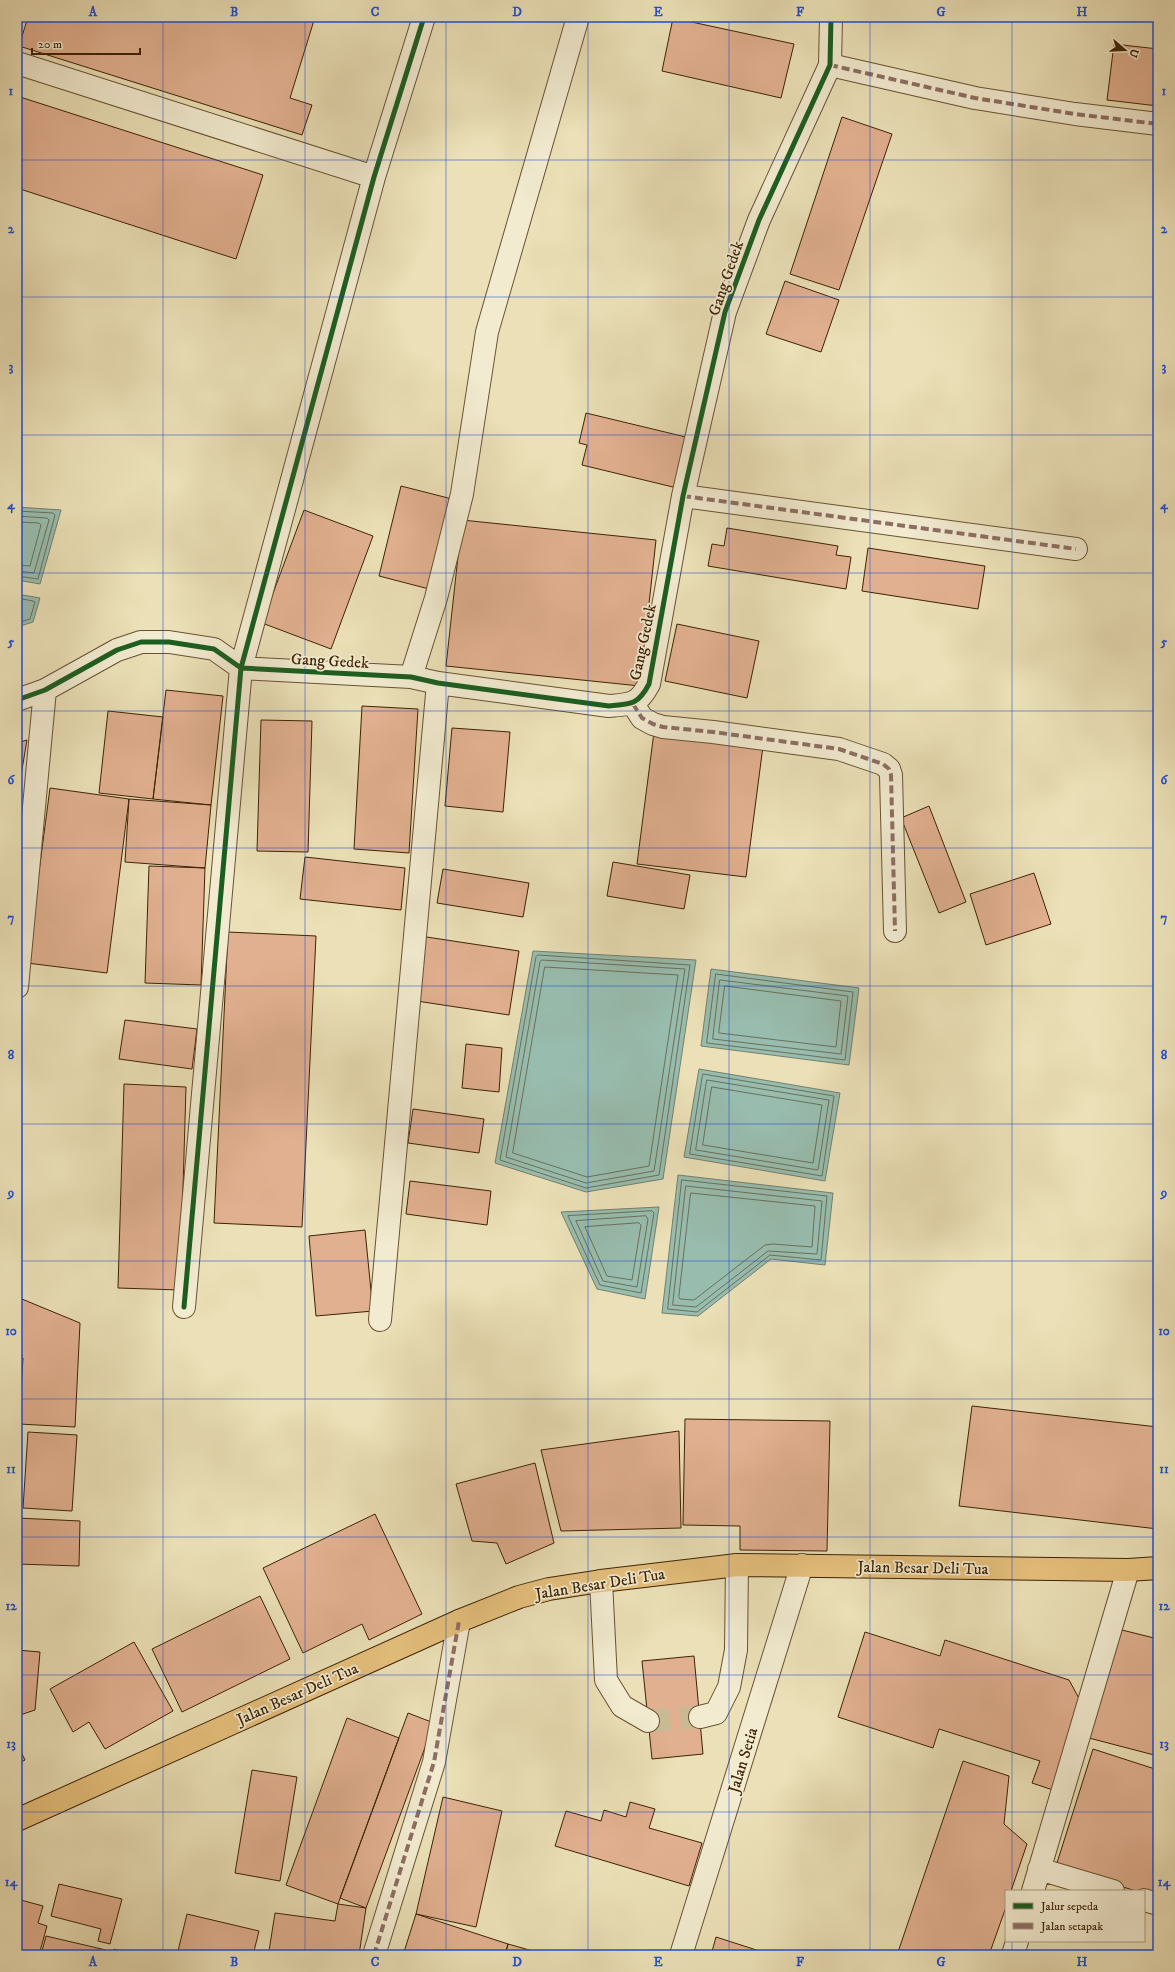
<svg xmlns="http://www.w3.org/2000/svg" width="1175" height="1972" font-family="'IM FELL DW Pica',serif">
<rect width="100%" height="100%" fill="#ebe0b7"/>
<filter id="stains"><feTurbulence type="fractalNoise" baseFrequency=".005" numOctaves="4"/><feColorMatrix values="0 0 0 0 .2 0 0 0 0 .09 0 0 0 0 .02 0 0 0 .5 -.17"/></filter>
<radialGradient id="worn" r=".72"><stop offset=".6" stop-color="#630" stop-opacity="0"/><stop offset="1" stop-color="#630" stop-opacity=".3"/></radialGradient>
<!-- water -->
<path fill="#98bdaf" stroke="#747f6b" d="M17,507L61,510L40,584L17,580Z
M17,594L40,598L33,622L17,627Z
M533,951L696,960L663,1179L586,1192L495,1163Z
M711,969L859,988L849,1065L701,1046Z
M699,1069L840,1093L825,1181L684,1157Z
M678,1175L833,1193L825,1265L771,1259L698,1316L662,1313Z
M659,1207L645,1299L597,1289L561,1212Z"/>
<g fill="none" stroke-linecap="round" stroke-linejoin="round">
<!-- shore -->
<path stroke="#6a705a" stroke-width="1" d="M17,511L53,513L55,515L38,579L17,576
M17,516L47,518L49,520L34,573L17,571
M17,522L39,523L41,525L30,566L17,565
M17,598L33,601L35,602L30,619L17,623
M538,955L690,965L659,1175L586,1188L500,1160L536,957Z
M542,960L685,969L654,1171L586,1183L506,1157L540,962Z
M545,967L678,975L649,1166L587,1177L513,1153Z
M716,974L853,992L845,1060L707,1043Z
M720,980L848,996L841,1054L713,1039Z
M725,986L841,1001L836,1047L719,1033Z
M703,1074L834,1096L822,1176L690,1154Z
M707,1080L829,1100L818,1170L696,1150Z
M712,1087L822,1105L813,1163L703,1145Z
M682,1180L827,1196L821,1260L770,1255L697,1312L668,1309Z
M686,1186L822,1201L817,1254L768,1251L696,1307L673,1305Z
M691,1193L815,1206L812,1247L773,1244L765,1245L694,1300L680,1299L679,1297Z
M652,1211L654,1213L641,1293L600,1285L568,1216Z
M646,1216L648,1219L637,1287L603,1281L576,1221Z
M639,1223L641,1225L632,1280L607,1276L585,1227Z"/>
</g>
<!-- building -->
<path fill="#e1b090" stroke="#3d2204" d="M28,17H315L290,98L312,105L302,135L19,46Z
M673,18L794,44L781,98L662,71Z
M1114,44L1158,49V106L1107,100Z
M17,96L263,175L236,259L17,188Z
M842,117L892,134L839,290L790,274Z
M785,281L839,300L821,352L766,334Z
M586,413L690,438L677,488L582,465L587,445L579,443Z
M401,486L456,500L433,590L379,576Z
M304,510L373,536L331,649L262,623Z
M462,520L656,540L640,686L446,666Z
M727,528L838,546L836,555L851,557L846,589L708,566L712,544L724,546Z
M868,548L985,566L978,609L862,591Z
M677,624L759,641L747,698L665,681Z
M166,690L223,696L211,805L153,799Z
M362,706L418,709L409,853L354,849Z
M108,711L163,717L153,799L99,793Z
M261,720L312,721L308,852L257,851Z
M452,728L510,732L503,812L445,806Z
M654,732L763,746L746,877L637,864Z
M27,740L17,799V743Z
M50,788L129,799L107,973L27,963Z
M129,799L211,805L205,868L125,862Z
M929,806L966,902L939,913L901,818Z
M305,857L405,868L401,910L300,899Z
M613,862L690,875L684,909L607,896Z
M149,866L205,868L201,985L145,983Z
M443,869L529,883L523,917L437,903Z
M1034,873L1051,924L986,945L970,894Z
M228,932L316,936L302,1227L214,1223Z
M420,936L519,951L509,1015L410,1000Z
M125,1020L197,1029L192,1069L119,1059Z
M466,1044L502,1048L499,1092L462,1088Z
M124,1084L186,1087L180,1290L118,1288Z
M413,1109L484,1119L479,1153L408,1143Z
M410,1181L491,1191L487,1225L406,1214Z
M365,1230L373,1311L316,1316L309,1236Z
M17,1297L80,1323L75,1427L19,1424L23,1358L17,1356Z
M972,1406L1158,1427V1529L959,1506Z
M685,1419L830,1421L827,1551L740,1550V1526L683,1525Z
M679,1431L681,1528L561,1531L541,1450Z
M28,1432L77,1435L72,1511L23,1508Z
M535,1463L554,1543L506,1564L497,1543L472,1541L456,1484Z
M375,1514L422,1614L369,1640L362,1624L303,1653L263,1568Z
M17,1518L80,1521L79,1566L17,1564Z
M260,1596L290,1659L182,1712L152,1649Z
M1118,1629L1158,1639V1756L1089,1738Z
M865,1632L940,1656L945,1640L1069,1680L1081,1702L1053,1790L1032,1783L1040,1761L939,1729L933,1748L838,1717Z
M134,1642L173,1711L105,1749L89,1722L73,1732L50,1689Z
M17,1650L40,1652L35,1710L17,1716Z
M694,1656L703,1754L652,1759L642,1661Z
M408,1713L434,1723L366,1908L340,1898Z
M347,1718L399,1738L338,1904L286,1885Z
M17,1744L25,1760L17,1764Z
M1093,1749L1158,1770V1898L1144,1891H1136L1056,1866Z
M963,1761L1009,1776L1004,1824L1027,1844L1011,1891H1006V1907L989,1955H897Z
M252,1770L297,1777L280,1881L235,1873Z
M443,1797L502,1811L476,1927L416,1914Z
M630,1802L655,1809L649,1828L702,1843L689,1886L555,1846L566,1811L601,1821L604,1810L626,1817Z
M59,1884L122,1899L110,1944L98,1941L101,1929L51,1916Z
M17,1899L43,1906L38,1923L47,1926L39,1955H17Z
M338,1904L366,1908L359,1955H293L269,1951L275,1913L335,1921Z
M187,1914L259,1931L253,1955H177Z
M416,1914L508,1944L505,1955H403Z
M46,1936L106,1950L104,1955H41Z
M716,1937L772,1955H695L696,1950L711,1955Z
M508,1944L547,1955H505Z
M114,1949L135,1955H112Z"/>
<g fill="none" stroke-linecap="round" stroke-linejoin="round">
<!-- minor-tunnel -->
<path stroke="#c8ba93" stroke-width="22" stroke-dasharray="22 11" stroke-linecap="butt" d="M648,1721L700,1717"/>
<!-- minor casing -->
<g stroke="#685231" stroke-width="24">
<path id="minor" d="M17,63L374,177
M830,65L975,98L1075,114L1158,124
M683,496L1076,549
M411,677L436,598L462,494L487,332L578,17
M17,700L45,690L117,650L141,642H169L214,649L241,668L411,677L438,683L609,706C631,704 638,705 649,684L683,496L725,312L759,220L830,65L831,17
M633,704L642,718L653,724L663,727L713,732L839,749L883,764L889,769L891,775L895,931
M17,987L45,690
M184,1307L241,668L374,177L424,17
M380,1320L438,683
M601,1581L606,1680L622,1706L648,1721
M700,1717L716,1713L729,1687L736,1650L737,1565
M1039,1869L1113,1891
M1033,1891L1128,1570
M1144,1900L1158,1904
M374,1955L434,1762L459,1621
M681,1955L802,1565
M1013,1955L1017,1941"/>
</g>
<!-- major casing -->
<g stroke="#3d2204" stroke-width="24">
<path id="major" d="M17,1820L459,1621L519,1597L549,1589L601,1581L737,1565L1128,1570L1158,1568"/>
</g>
<!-- minor -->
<use href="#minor" stroke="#f2ebd0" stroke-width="22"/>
<!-- major -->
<use href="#major" stroke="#e6c07c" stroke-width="22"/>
<!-- quiet -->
<path stroke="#8d6e63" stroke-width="4" stroke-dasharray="8 4" stroke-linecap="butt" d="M830,65L975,98L1075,114L1158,124
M683,496L1076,549
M633,704L642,718L653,724L663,727L713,732L839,749L883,764L889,769L891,775L895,931
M374,1955L434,1762L459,1621"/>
<!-- cycleway casing -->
<g stroke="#f2ebd0" stroke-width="8">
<path id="cycleway" d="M17,700L45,690L117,650L141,642H169L214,649L241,668L411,677L438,683L609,706C631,704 638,705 649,684L683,496L725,312L759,220L830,65L831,17
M184,1307L241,668L374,177L424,17"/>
</g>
<!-- cycleway -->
<use href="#cycleway" stroke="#1b5e20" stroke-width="5"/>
</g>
<!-- grid -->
<path fill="none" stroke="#1d4ed8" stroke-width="1" stroke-opacity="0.55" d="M163,17V1955M305,17V1955M446,17V1955M588,17V1955M729,17V1955M870,17V1955M1012,17V1891M17,160H1158M17,297H1158M17,435H1158M17,573H1158M17,711H1158M17,848H1158M17,986H1158M17,1124H1158M17,1261H1158M17,1399H1158M17,1537H1158M17,1675H1158M17,1812H1158M1012,1941V1955"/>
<g text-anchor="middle" stroke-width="3.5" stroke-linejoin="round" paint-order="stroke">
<!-- street labels -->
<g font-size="16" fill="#3d2204" stroke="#f2ebd0">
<text transform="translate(725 278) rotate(-71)" y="6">Gang Gedek</text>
<text transform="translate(642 642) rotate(-78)" y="6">Gang Gedek</text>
<text transform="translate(330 660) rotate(3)" y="6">Gang Gedek</text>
<text transform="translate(923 1567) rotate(1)" y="6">Jalan Besar Deli Tua</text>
<text transform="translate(600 1583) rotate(-9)" y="6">Jalan Besar Deli Tua</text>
<text transform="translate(297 1693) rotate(-24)" y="6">Jalan Besar Deli Tua</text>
<text transform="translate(742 1760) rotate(-73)" y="6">Jalan Setia</text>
</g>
</g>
<!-- margin -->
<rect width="1175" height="1972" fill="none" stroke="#ebe0b7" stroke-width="44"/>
<!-- legend -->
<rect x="1005" y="1890" width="140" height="52" fill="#f2ebd0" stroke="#aa9b7e"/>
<rect x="1013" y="1903" width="20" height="6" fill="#1b5e20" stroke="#aa9b7e"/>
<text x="1041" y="1910" font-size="12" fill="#3d2204">Jalur sepeda</text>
<rect x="1013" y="1923" width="20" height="6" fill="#8d6e63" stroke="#aa9b7e"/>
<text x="1041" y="1930" font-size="12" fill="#3d2204">Jalan setapak</text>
<!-- north arrow -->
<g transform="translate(1125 50) rotate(109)" stroke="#f2ebd0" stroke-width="3" paint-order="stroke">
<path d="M0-3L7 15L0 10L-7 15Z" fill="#3d2204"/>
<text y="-6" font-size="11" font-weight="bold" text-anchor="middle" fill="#3d2204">U</text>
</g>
<!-- scale -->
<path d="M32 48v6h108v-6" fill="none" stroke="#3d2204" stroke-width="2"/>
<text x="38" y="48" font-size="12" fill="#3d2204" stroke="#f2ebd0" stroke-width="3" paint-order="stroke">20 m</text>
<rect x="22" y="22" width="1131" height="1928" fill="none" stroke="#1d4ed8" stroke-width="1.5"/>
<g font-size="13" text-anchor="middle" font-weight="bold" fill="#1d4ed8">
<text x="93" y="16">A</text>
<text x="234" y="16">B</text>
<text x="375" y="16">C</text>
<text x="517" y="16">D</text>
<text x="658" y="16">E</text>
<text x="800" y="16">F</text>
<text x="941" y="16">G</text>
<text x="1082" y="16">H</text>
<text x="11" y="95">1</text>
<text x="1164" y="95">1</text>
<text x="11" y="233">2</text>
<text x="1164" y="233">2</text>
<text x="11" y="371">3</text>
<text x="1164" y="371">3</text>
<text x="11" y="509">4</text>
<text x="1164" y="509">4</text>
<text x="11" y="646">5</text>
<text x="1164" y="646">5</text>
<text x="11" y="784">6</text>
<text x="1164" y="784">6</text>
<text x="11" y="922">7</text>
<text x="1164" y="922">7</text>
<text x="11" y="1059">8</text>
<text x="1164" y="1059">8</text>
<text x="11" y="1197">9</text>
<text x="1164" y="1197">9</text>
<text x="11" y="1335">10</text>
<text x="1164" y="1335">10</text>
<text x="11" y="1473">11</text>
<text x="1164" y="1473">11</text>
<text x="11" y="1610">12</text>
<text x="1164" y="1610">12</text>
<text x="11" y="1748">13</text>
<text x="1164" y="1748">13</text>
<text x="11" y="1886">14</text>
<text x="1164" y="1886">14</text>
<text x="93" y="1966">A</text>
<text x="234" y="1966">B</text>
<text x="375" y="1966">C</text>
<text x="517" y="1966">D</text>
<text x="658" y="1966">E</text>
<text x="800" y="1966">F</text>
<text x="941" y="1966">G</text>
<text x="1082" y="1966">H</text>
</g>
<rect width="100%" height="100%" filter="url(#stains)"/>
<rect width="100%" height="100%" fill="url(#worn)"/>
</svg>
